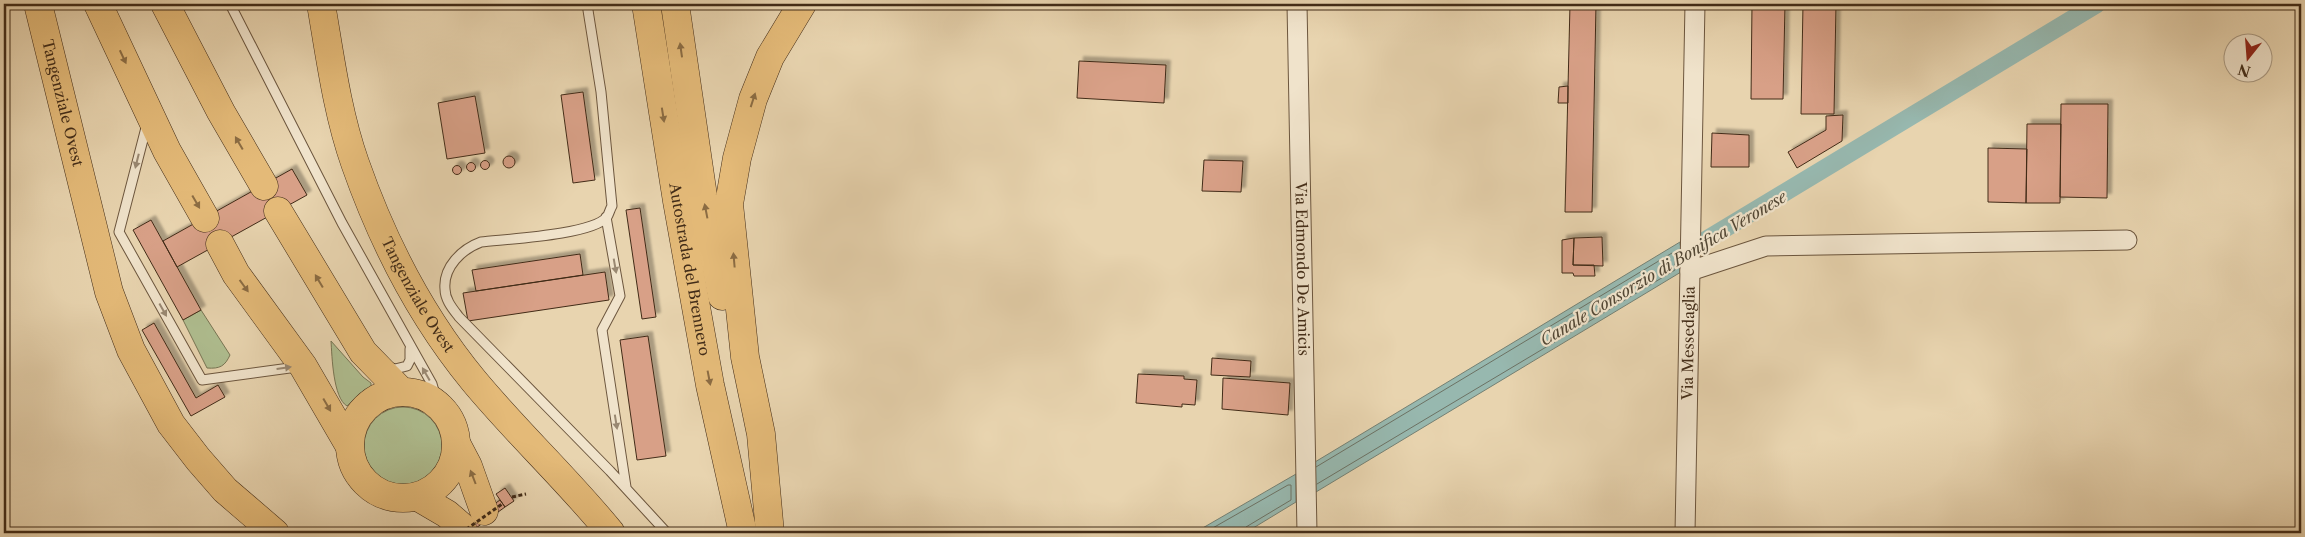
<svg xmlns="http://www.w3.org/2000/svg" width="2305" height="537" font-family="'Libre Caslon Text',serif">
<defs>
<filter id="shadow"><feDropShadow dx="4.5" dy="-4.5" stdDeviation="1" flood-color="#0004"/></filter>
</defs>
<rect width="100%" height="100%" fill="#e8d4af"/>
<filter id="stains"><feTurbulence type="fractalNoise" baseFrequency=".004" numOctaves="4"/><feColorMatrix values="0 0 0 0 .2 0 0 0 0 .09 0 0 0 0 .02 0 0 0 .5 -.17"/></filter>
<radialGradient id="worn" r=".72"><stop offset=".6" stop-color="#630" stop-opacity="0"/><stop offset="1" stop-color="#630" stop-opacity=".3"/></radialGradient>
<!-- green -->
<path fill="#afbe90" stroke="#787554" d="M201,310L230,355C225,366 220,369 207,368L183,320Z
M331,341L363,377L371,383V386L358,395L347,406C333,398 332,356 331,341Z
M364 446a39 39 0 1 1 78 0a39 39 0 1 1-78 0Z"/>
<!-- water -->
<path fill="#97b8af" stroke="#758073" d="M1680,242L1681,272L1311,495L1310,465Z
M1296,474V502L1245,533H1194Z"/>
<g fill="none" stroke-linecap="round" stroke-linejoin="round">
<!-- shore -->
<path stroke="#6c7264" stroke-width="1" d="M1316,467L1672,253H1675V270L1317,484
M1204,533L1288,485H1291V500L1246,527L1243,533"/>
<!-- canal -->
<path stroke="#97b8af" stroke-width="18" d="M1681,255L2097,4"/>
</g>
<!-- building -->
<path fill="#d8a087" stroke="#422c18" filter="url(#shadow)" d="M1570,4H1596L1592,212H1565Z
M1752,4H1785L1783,99H1751Z
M1803,4H1836L1834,114H1801Z
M1079,61L1166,65L1164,103L1077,98Z
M1568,86V103H1558L1559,87Z
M583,92L595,180L573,183L561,95Z
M475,96L485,153L447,159L438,103Z
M2061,104H2108L2107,198L2060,197Z
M1843,115L1842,141L1797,168L1788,152L1826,130V116Z
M2027,124H2061L2060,203H2026Z
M1712,133L1749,135V167H1711Z
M1988,148L2027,149L2026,203L1988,202Z
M503 162a6 6 0 1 1 12 0a6 6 0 1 1-12 0Z
M1204,160L1243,161L1241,192L1202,191Z
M480.5 165a4.5 4.5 0 1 1 9 0a4.5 4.5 0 1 1-9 0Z
M466.5 167a4.5 4.5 0 1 1 9 0a4.5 4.5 0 1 1-9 0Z
M452.5 170a4.5 4.5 0 1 1 9 0a4.5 4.5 0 1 1-9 0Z
M292,169L307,195L177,267L163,241Z
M640,208L656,317L642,319L626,210Z
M151,220L201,310L183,320L133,230Z
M1602,237L1603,266L1573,265L1574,238Z
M1574,238L1573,265H1594L1595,276H1574L1573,273H1562V240Z
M580,254L583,275L476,291L472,270Z
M605,272L609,300L468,321L463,293Z
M154,323L196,398L218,385L225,397L191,416L142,330Z
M648,336L666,456L637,460L620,340Z
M1212,358L1251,361L1250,377L1211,375Z
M1138,374L1184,376V379L1197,380L1195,405L1182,404V407L1136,403Z
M1223,378L1290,383L1288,415L1222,409Z
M505,488L514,501L505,507L496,494Z
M500,500L505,507L469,533H453Z"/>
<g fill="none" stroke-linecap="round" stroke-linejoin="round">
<!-- service casing -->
<g stroke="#6c563e" stroke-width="11">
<path id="service" d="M230,4L342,223L432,384L438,405
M587,4L601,92L612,206C610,209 609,214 607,217C592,235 506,239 481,242C462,249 443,267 445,289C445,300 453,309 459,317L610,471L667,533
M147,124L119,232L202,380L297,367
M606,217L620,296L602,330L626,487
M389,367L395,369L407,366L410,360V349"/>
</g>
<!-- minor casing -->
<g stroke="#6c563e" stroke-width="21">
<g id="minor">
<path id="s1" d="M1297,4L1307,533"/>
<path d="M1690,271L1766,246L2127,240"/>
<path id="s2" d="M1685,533L1695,4"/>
</g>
</g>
<!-- trunk casing -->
<g stroke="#422c18" stroke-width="29">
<g id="trunk">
<path id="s3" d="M38,4L109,292L131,350L171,424L198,459L225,490L275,533"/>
<path id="s4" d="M321,4C330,56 337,112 355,163C382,240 422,318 474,381C518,434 568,480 611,533"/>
<circle cx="403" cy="445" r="53"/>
<path d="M457,445L468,466L484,511"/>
<path d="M418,497L447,514L462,527"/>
</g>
</g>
<!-- motorway casing -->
<g stroke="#422c18" stroke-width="29">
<g id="motorway">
<path d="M98,4L167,151L205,218"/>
<path d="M165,4L221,112L264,186"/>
<path id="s5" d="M646,4L677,201L710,385L743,533"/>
<path d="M675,4L703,196L722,296"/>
<path d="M278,211L363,352L402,392"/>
<path d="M220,244L236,274L303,366L349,445"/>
<path d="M770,533L761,434L745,357L729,204L737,158L753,99L770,57L802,4"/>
</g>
</g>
<!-- path -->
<path stroke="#422c18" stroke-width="3" stroke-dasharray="4 2.5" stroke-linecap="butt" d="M512,497L526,494"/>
<!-- service -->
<use href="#service" stroke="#f0e3cb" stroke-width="9"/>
<!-- minor -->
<use href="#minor" stroke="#f0e3cb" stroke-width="19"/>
<!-- trunk -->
<use href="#trunk" stroke="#e4ba78" stroke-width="28"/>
<!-- motorway -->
<use href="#motorway" stroke="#e4ba78" stroke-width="28"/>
<!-- path-bridge -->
<path stroke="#422c18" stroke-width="3" stroke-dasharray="4 2.5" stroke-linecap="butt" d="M461,533L502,504"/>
</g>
<!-- one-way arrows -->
<defs><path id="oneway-solid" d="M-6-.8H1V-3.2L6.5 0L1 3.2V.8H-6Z" transform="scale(1.25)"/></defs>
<g fill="#8b6c43">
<use href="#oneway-solid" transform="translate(681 50) rotate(-98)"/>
<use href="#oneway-solid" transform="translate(123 57) rotate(65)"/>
<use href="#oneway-solid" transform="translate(753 100) rotate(-72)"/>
<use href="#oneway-solid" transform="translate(663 115) rotate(81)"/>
<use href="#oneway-solid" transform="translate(239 143) rotate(-120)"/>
<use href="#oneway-solid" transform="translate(196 202) rotate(60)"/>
<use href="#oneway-solid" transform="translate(706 211) rotate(-101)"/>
<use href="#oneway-solid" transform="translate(734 260) rotate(-95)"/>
<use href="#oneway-solid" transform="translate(319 281) rotate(-121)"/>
<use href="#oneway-solid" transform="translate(244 286) rotate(54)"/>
<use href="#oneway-solid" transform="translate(709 378) rotate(79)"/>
<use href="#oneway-solid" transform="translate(327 405) rotate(60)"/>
<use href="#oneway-solid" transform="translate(473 477) rotate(-111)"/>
</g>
<g fill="#998872">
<use href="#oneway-solid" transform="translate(137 161) rotate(104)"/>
<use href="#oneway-solid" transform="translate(615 266) rotate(80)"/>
<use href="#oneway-solid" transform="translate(163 310) rotate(61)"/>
<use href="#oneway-solid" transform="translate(284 368) rotate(-8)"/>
<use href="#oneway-solid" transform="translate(426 374) rotate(-120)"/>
<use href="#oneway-solid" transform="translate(616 422) rotate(81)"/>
</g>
<g text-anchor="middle" stroke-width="4.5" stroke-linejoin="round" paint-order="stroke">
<!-- street labels -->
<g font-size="15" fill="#422c18" stroke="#f0e3cb">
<text dy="5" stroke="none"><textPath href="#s3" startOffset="102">Tangenziale Ovest</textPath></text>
<text dy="5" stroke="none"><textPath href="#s1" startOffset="265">Via Edmondo De Amicis</textPath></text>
<text dy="5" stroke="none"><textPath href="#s5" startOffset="269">Autostrada del Brennero</textPath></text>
<text dy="5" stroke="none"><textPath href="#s4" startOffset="309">Tangenziale Ovest</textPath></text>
<text dy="5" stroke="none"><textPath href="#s2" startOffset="190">Via Messedaglia</textPath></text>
</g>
<!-- water labels -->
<g font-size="16" font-style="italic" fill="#534836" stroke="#f0e3cb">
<text transform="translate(1663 268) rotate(-31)" y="6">Canale Consorzio di Bonifica Veronese</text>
</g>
</g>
<!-- margin -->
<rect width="2305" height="537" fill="none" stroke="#e8d4af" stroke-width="20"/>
<rect x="5" y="5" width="2295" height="527" fill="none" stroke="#422c18" stroke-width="2.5"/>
<rect x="10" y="10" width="2285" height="517" fill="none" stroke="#422c18"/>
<!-- north arrow -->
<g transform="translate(2248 58) rotate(197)"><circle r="24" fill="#f0e3cb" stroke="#aa9a83"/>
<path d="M0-4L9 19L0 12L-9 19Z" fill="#8f2418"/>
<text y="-8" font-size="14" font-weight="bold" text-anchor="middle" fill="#422c18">N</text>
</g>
<rect width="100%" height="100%" filter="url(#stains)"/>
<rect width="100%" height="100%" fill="url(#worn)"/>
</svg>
